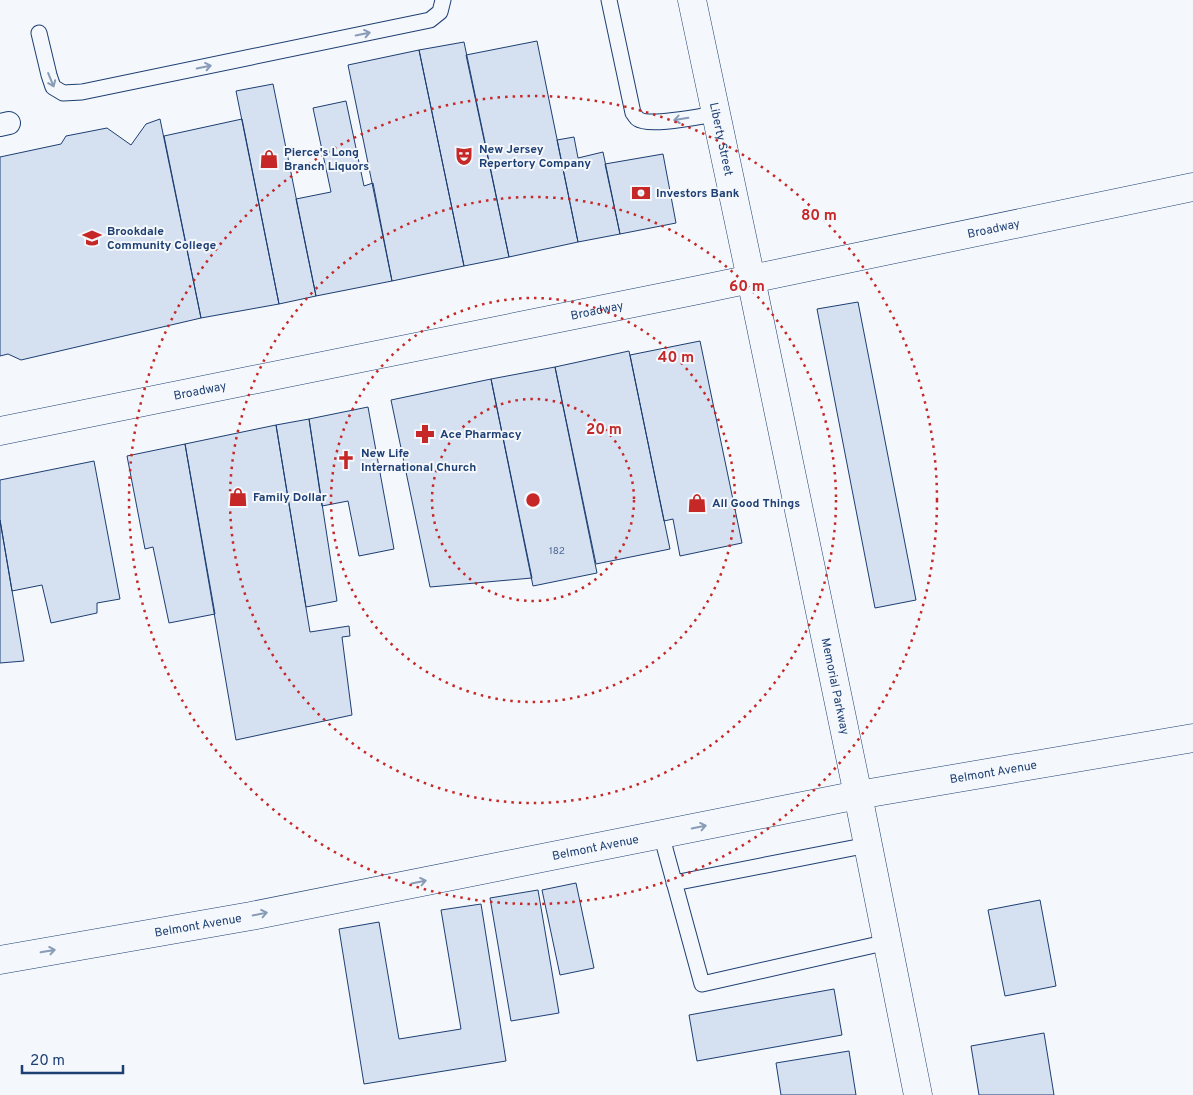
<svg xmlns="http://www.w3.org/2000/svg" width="1193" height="1095" font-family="Overpass,sans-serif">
<rect width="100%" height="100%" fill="#f4f7fb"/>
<!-- building -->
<path fill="#d5e0f0" stroke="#1d3f73" d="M537,41L578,242L509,257L466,55Z
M464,42L509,257L464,266L419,50Z
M419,50L464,266L392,281L348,65Z
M273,84L316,296L279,304L236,91Z
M346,101L364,186L373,183L392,281L316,296L296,199L331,192L313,108Z
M160,119L201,318L21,360L8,354L0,356V157L61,144L66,136L107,128L131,145L146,124Z
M242,119L279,304L201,318L164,136Z
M574,137L578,158L603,152L620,234L578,242L557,140Z
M663,154L676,223L620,234L605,164Z
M858,302L916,600L875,608L817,309Z
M700,341L742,543L680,556L673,519L664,521L630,355Z
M629,351L670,549L596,564L555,367Z
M555,367L597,573L533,586L491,379Z
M491,379L532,578L430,587L391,400Z
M368,407L394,549L359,556L348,501L322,506L309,419Z
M309,419L337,601L306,607L276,425Z
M276,425L310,632L349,626L350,636L342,637L352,715L236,740L185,444Z
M185,444L215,614L169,623L153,547L145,549L127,456Z
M94,461L120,599L97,603V613L51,623L42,585L12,591L0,520V480Z
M0,520L24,661L0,663Z
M576,883L594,968L560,975L542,890Z
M538,890L559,1013L511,1021L490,898Z
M1040,900L1056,986L1005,996L988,910Z
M481,904L506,1061L364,1084L339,929L379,922L399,1039L461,1029L441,910Z
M834,989L842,1035L697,1061L689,1015Z
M1044,1033L1054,1095H979L971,1046Z
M849,1051L856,1095H781L776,1063Z"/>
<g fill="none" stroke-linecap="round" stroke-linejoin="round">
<!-- service casing -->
<g stroke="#1d3f73" stroke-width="17">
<path id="service" d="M609,0L633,113C635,115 636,118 638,119C649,127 701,116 716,114
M39,33L49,75L53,87L63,93L82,92L430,20L440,12L443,0
M661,834L702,984L888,942
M674,883L868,845"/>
</g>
<!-- pedestrian casing -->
<g stroke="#1d3f73" stroke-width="24">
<path id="pedestrian" d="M0,125L9,123"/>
</g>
<!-- minor casing -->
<g stroke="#1d3f73" stroke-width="29">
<g id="minor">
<path id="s1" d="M751,279L858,795L918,1095"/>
<path id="s2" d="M0,960L251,916L858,795L1193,738"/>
</g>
</g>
<!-- tertiary casing -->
<g stroke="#1d3f73" stroke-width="29">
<g id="tertiary">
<path id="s3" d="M692,0L751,279"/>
<path id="s4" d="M0,431L703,289L1193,187"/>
</g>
</g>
<!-- service -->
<use href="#service" stroke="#f4f7fb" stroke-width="15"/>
<!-- pedestrian -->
<use href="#pedestrian" stroke="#f4f7fb" stroke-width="22"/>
<!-- minor -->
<use href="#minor" stroke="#f4f7fb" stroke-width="28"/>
<!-- tertiary -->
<use href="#tertiary" stroke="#f4f7fb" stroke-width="28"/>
</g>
<!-- one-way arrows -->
<defs><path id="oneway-shaft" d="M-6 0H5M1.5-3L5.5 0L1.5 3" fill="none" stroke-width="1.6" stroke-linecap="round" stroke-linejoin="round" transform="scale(1.25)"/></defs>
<g stroke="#889bb7">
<use href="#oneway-shaft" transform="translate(363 34) rotate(-12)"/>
<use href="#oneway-shaft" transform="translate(204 67) rotate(-12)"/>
<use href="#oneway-shaft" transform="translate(51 80) rotate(68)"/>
<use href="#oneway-shaft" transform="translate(681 119) rotate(171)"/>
<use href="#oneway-shaft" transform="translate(699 827) rotate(-11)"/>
<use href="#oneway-shaft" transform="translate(419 882) rotate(-11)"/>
<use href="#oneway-shaft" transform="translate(260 914) rotate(-11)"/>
<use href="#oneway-shaft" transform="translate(48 951) rotate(-10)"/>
</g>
<!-- distance rings -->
<g fill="none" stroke="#c62828" stroke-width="2.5" stroke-dasharray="2.5 5">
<circle cx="533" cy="500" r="101"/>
<circle cx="533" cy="500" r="202"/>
<circle cx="533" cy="500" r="303"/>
<circle cx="533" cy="500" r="404"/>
</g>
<!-- icons -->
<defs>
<g id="theatre-bare" transform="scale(1.5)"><path d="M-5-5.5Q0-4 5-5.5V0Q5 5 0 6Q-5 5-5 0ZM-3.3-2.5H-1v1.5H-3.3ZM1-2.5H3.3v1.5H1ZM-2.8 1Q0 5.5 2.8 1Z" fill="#c62828" stroke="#f4f7fb" stroke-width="2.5" paint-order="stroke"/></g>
<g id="shop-bare" transform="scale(1.5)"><path d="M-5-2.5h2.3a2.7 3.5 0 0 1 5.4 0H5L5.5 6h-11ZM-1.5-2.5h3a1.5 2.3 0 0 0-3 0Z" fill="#c62828" stroke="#f4f7fb" stroke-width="2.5" paint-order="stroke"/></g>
<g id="bank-bare" transform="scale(1.5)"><path d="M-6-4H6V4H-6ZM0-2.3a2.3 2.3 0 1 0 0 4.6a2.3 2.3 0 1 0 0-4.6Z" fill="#c62828" stroke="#f4f7fb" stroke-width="2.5" paint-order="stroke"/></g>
<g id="university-bare" transform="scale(1.5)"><path d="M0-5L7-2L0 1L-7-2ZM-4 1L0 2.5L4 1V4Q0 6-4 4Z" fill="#c62828" stroke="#f4f7fb" stroke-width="2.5" paint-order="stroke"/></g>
<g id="pharmacy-bare" transform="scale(1.5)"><path d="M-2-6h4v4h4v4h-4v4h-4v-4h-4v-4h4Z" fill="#c62828" stroke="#f4f7fb" stroke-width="2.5" paint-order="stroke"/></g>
<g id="church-bare" transform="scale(1.5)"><path d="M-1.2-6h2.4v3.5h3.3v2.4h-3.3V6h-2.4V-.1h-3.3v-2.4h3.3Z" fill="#c62828" stroke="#f4f7fb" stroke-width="2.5" paint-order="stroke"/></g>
</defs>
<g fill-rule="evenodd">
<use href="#theatre-bare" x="464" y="156"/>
<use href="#shop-bare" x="269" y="159"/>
<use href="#bank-bare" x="641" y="193"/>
<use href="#university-bare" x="92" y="238"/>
<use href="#pharmacy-bare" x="425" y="434"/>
<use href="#church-bare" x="346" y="460"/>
<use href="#shop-bare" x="238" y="497"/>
<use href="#shop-bare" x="697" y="503"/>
</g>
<g text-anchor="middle" stroke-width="4" stroke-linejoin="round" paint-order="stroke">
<!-- number labels -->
<g font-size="10" fill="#4b6792">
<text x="557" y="554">182</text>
</g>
<!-- street labels -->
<g font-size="12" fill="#1d3f73" stroke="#f4f7fb">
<text dy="4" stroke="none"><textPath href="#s3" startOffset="142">Liberty Street</textPath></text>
<text dy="4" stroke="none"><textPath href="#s4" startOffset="1014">Broadway</textPath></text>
<text dy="4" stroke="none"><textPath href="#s4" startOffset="609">Broadway</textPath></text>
<text dy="4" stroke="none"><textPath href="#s4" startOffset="204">Broadway</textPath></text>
<text dy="4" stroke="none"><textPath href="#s1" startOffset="416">Memorial Parkway</textPath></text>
<text dy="4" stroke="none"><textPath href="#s2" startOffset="1011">Belmont Avenue</textPath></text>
<text dy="4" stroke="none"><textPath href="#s2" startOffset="606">Belmont Avenue</textPath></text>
<text dy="4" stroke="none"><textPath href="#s2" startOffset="201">Belmont Avenue</textPath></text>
</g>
<!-- poi labels -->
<g font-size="12" font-weight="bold" fill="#1d3f73" stroke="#f4f7fb" text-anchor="start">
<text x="479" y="153">New Jersey<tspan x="479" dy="14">Repertory Company</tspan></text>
<text x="284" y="156">Pierce's Long<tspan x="284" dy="14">Branch Liquors</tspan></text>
<text x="656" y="197">Investors Bank</text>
<text x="107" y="235">Brookdale<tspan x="107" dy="14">Community College</tspan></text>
<text x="440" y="438">Ace Pharmacy</text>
<text x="361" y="457">New Life<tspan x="361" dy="14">International Church</tspan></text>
<text x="253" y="501">Family Dollar</text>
<text x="712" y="507">All Good Things</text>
</g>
</g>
<circle cx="533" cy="500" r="8" fill="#c62828" stroke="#f4f7fb" stroke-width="2.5"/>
<g font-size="15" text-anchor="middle" font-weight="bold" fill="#c62828" stroke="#f4f7fb" stroke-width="4" stroke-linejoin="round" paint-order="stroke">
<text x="819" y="220">80 m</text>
<text x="747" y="291">60 m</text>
<text x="676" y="362">40 m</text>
<text x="604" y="434">20 m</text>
</g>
<!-- scale -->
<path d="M22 1065v8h101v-8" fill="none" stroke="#1d3f73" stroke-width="2.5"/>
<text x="30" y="1065" font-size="15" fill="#1d3f73" stroke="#f4f7fb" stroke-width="4" paint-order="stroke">20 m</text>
</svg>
